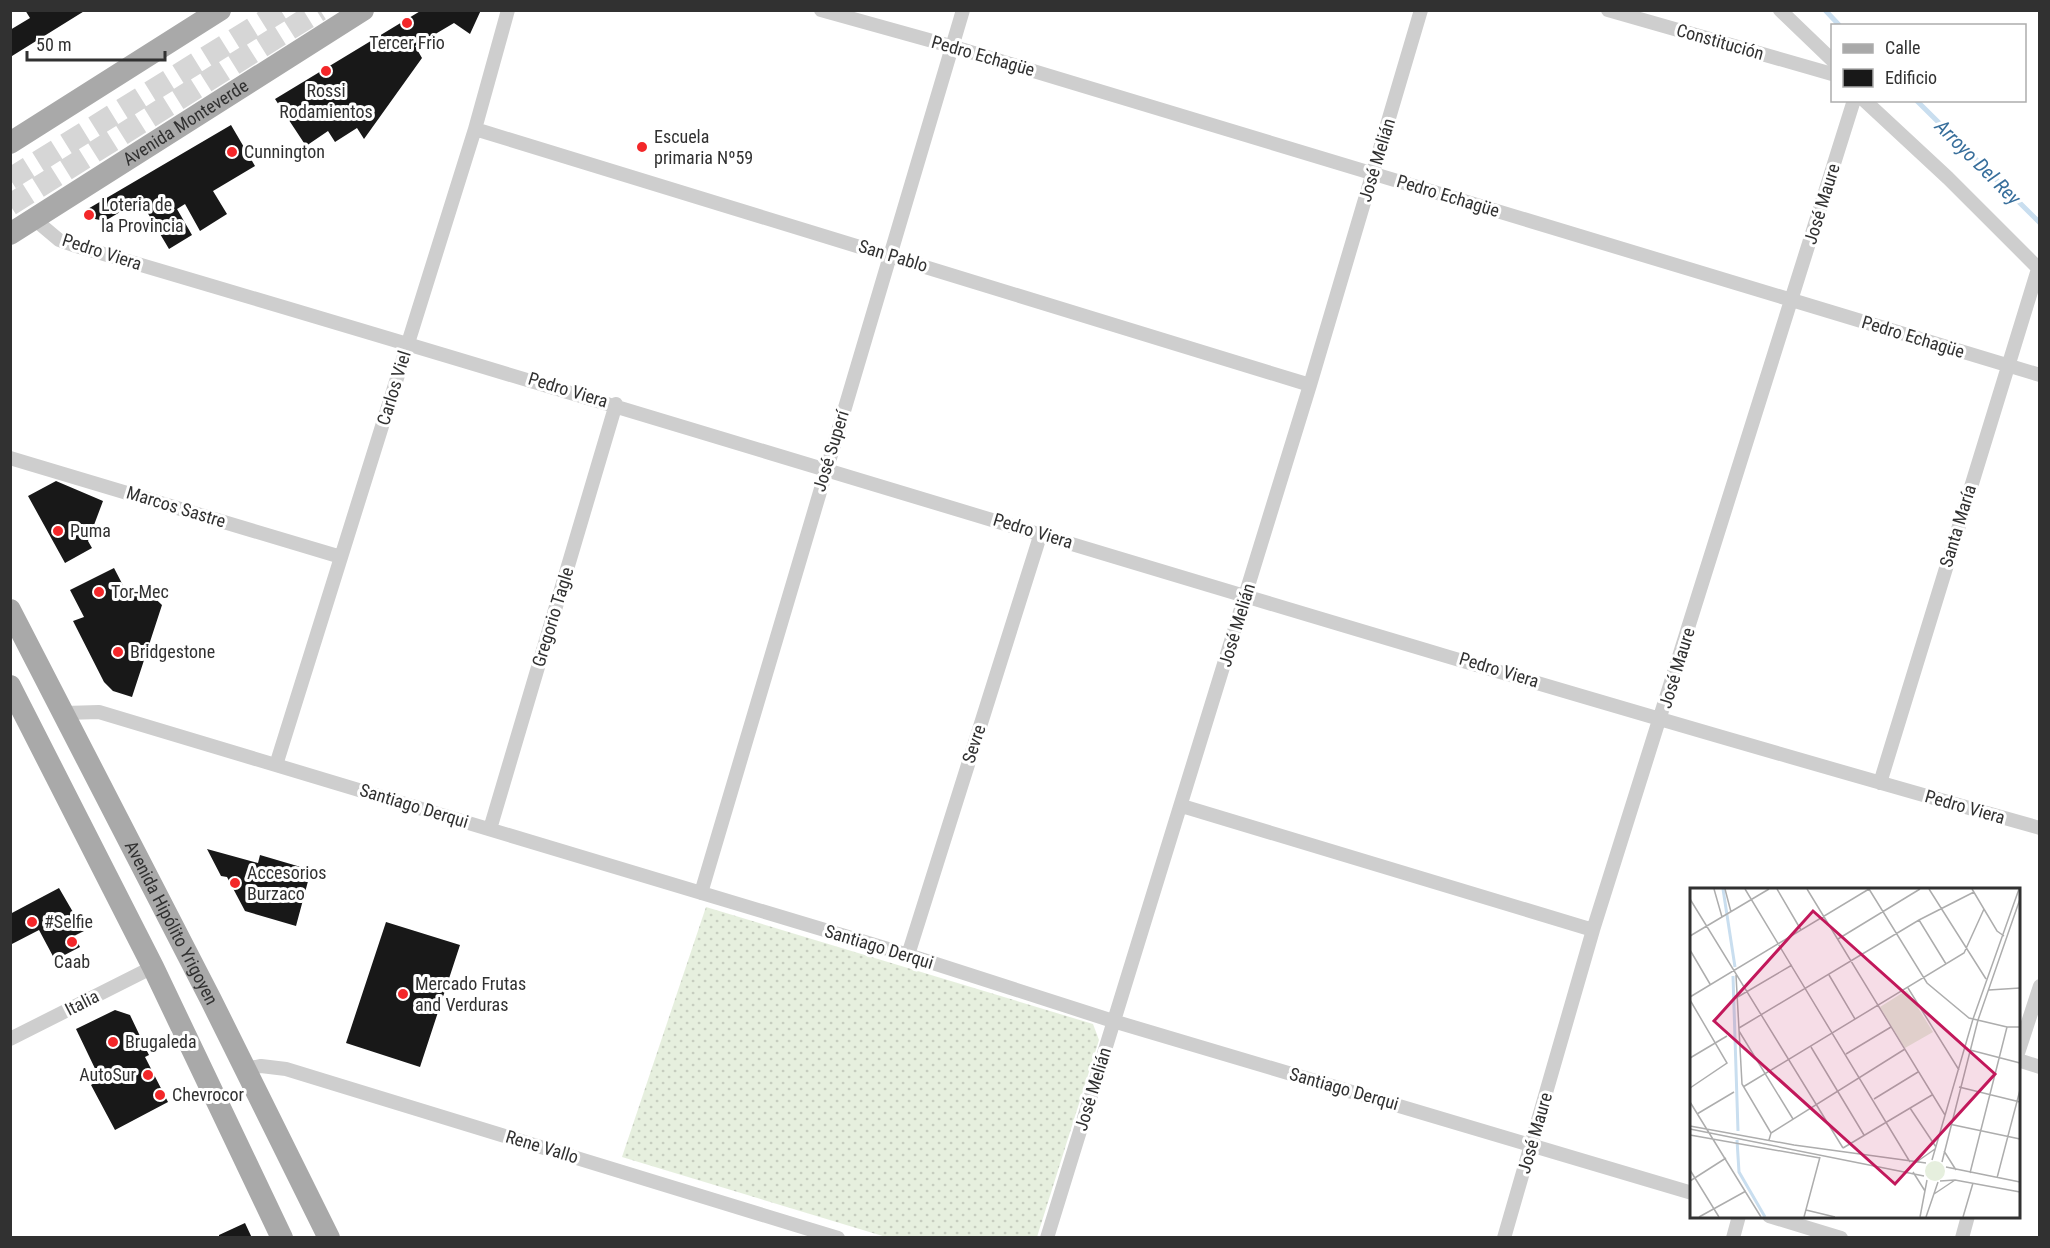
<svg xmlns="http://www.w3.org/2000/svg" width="2050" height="1248" font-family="'Roboto Condensed',sans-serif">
<defs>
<pattern id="grass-dots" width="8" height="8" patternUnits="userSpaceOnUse" patternTransform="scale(1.5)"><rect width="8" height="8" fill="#e6efde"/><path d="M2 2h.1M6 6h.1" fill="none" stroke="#c6cdbf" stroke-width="1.8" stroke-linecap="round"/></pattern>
</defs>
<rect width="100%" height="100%" fill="#fff"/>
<!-- grass -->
<path fill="url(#grass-dots)" d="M706,907L1093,1024L1099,1040L1037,1237H886L622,1157Z"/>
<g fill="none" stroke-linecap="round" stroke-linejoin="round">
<!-- stream -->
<path stroke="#c9deef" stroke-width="5" d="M1825,10L1840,26
M1916,100L2040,223"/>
</g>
<!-- building -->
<path fill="#181818" d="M25,10H86L12,56L10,30L30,18Z
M422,10H481L470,34L454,23L415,46L422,58L364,139L357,128L335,142L328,131L306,146L275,99Z
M231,125L255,166L213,191L227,214L200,231L185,204L177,209L192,235L169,249L140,200L105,221L85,217L86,210Z
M56,481L103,501L88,541L92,548L65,563L28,496Z
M114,568L128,595L143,587L162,605L132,697L113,691L104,682L73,621L84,617L70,590Z
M207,849L258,863L260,855L311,870L296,926L245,911L227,877L221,876Z
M59,888L84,931L74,936L80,947L55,960L39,930L10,945V914Z
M386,922L460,945L420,1067L346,1043Z
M115,1010L130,1015L149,1055L145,1057L168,1102L115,1130L91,1085L100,1079L76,1029Z
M245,1223L252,1238H219V1235Z"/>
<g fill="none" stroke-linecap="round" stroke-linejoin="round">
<!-- primary-tunnel -->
<path stroke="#d6d6d6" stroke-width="22" stroke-dasharray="22 11" stroke-linecap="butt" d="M10,179L282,10
M10,205L320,10"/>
<!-- street -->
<path stroke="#cecece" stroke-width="14" d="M821,10L954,47L2040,375
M1608,10L1832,74
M1780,10L1832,60
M1864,100L1948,178L2040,270
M475,129L1310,385
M34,219L59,240L73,245C729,437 1381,643 2040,828
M10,458L341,557
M65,713L99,712L908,955L1113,1021L1692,1193
M276,765L475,129L508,10
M1880,783L2038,269
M1182,806L1593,930
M490,829L616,404
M701,893L963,10
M908,955L1041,533
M10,1039L153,967
M2018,1053L2040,986
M2018,1060L2040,1067
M244,1069L261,1066L286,1069L838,1238
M1769,1216L1841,1238
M1047,1238L1310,385L1421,10
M1504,1238L1593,930L1854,100
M1733,1238L1739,1216
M1962,1238L1968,1216"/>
<!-- primary -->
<g stroke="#a9a9a9" stroke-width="22">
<path d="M10,143L220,10"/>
<path id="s1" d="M10,234L363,10"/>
<path id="s2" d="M10,610L211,1000L329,1238"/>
<path d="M10,686L153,967L282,1238"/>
</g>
</g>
<!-- markers -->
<g fill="#f32729" stroke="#fff" stroke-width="2">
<circle cx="407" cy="23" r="6"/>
<circle cx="326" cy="71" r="6"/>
<circle cx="642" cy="147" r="6"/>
<circle cx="232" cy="152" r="6"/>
<circle cx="89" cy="215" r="6"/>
<circle cx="58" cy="531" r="6"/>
<circle cx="99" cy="592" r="6"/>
<circle cx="118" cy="652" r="6"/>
<circle cx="235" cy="883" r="6"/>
<circle cx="32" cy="922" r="6"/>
<circle cx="72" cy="942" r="6"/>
<circle cx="403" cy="994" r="6"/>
<circle cx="113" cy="1042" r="6"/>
<circle cx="148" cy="1075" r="6"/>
<circle cx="160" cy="1095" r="6"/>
</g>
<g text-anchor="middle" stroke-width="6" stroke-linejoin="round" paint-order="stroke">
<!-- street labels -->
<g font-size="18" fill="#313131" stroke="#fff">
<text transform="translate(1720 42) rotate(16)" y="6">Constitución</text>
<text transform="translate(983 56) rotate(16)" y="6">Pedro Echagüe</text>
<text dy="6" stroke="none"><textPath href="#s1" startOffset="208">Avenida Monteverde</textPath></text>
<text transform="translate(1377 160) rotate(-73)" y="6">José Melián</text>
<text transform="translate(1448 196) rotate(17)" y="6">Pedro Echagüe</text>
<text transform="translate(1822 204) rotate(-73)" y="6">José Maure</text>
<text transform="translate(102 252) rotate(18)" y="6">Pedro Viera</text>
<text transform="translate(893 256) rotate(17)" y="6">San Pablo</text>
<text transform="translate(1913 337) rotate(17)" y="6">Pedro Echagüe</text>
<text transform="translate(394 388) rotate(-73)" y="6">Carlos Viel</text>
<text transform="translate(568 390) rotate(17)" y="6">Pedro Viera</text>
<text transform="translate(831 451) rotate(-73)" y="6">José Superí</text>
<text transform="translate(176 507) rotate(17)" y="6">Marcos Sastre</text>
<text transform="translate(1958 526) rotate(-73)" y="6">Santa María</text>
<text transform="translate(1033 531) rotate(17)" y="6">Pedro Viera</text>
<text transform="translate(553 617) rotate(-73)" y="6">Gregorio Tagle</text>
<text transform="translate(1237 625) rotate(-73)" y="6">José Melián</text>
<text transform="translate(1677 668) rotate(-73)" y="6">José Maure</text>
<text transform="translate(1499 670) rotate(17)" y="6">Pedro Viera</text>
<text transform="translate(974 744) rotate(-72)" y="6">Sevre</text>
<text transform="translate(414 806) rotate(17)" y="6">Santiago Derqui</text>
<text transform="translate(1965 807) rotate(16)" y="6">Pedro Viera</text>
<text dy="6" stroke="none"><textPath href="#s2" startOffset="352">Avenida Hipólito Yrigoyen</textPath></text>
<text transform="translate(879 947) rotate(17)" y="6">Santiago Derqui</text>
<text transform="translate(82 1003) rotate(-27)" y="6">Italia</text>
<text transform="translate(1093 1089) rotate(-73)" y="6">José Melián</text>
<text transform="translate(1344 1089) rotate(16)" y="6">Santiago Derqui</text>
<text transform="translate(1535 1133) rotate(-74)" y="6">José Maure</text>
<text transform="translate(542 1147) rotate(17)" y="6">Rene Vallo</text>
</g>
<!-- poi labels -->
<g font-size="18" fill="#313131" stroke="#fff" text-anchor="start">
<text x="407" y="49" text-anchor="middle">Tercer Frio</text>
<text x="326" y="97" text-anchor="middle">Rossi<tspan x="326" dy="21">Rodamientos</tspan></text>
<text x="654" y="143">Escuela<tspan x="654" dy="21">primaria Nº59</tspan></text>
<text x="244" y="158">Cunnington</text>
<text x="101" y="211">Loteria de<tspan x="101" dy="21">la Provincia</tspan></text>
<text x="70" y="537">Puma</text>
<text x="111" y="598">Tor-Mec</text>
<text x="130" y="658">Bridgestone</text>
<text x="247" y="879">Accesorios<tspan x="247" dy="21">Burzaco</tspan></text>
<text x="44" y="928">#Selfie</text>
<text x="72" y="968" text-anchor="middle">Caab</text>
<text x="415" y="990">Mercado Frutas<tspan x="415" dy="21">and Verduras</tspan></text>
<text x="125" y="1048">Brugaleda</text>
<text x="136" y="1081" text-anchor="end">AutoSur</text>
<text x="172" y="1101">Chevrocor</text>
</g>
<!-- water labels -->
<g font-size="20" font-style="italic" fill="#376e9b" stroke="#fff">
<text transform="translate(1978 162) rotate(45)" y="7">Arroyo Del Rey</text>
</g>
</g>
<!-- overview -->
<g transform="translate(1690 888)">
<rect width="330" height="330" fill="#fff"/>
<path d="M217,102L243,144L215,160L190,119ZM235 283a10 10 0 1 1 20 0a10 10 0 1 1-20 0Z" fill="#e6efde"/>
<path fill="none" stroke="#c9deef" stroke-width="3" d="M33,1L45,79M43,88L48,243M47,252L49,284L75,329"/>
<path fill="none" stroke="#adadad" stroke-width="1.5" d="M24,1L32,29M35,1L41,24M55,1L220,274M87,1L111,42M117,1L255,227M179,1L237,95L279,130L317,139H330M239,1L296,91M282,1L307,43L314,48M0,11L153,260M229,32L256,76M0,48L79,1M148,51L230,1M0,62L20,96M46,87L52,196L81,245M139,87L165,131M218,100L269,182M299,102L330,100M0,109L179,1M46,110L102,77M0,112L37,175L0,200M49,140L229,32L284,4M49,143L103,231M121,159L174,247M280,162L330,175M156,166L201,139M0,170L37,148M53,199L274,65L294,21M269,199L330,214M184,211L228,184M0,214L71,329M220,220L246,259M7,226L44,204M259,236L330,251M0,238L104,257L236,275M0,241L234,288M0,247L130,270M79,252L81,245L215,161M153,260L242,207M254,263L266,282M242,272L283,131L329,1M252,274L288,132L330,11M225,275L245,261M256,279L330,294M0,282L29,329M223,284L235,303M280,285L317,139M307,290L330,202M0,293L36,270M250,293L265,292L330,304M244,306L265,292M116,322L145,329M9,329L56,303M114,329L130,269M230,329L237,292M236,329L248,294M273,329L283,295"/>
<path fill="#c2185b" fill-opacity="0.15" stroke="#c2185b" stroke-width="3" d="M123,23L305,186L205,296L24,133Z"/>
<rect width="330" height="330" fill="none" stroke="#313131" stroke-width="3"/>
</g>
<!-- border -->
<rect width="2050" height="1248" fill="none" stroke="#313131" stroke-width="24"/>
<!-- legend -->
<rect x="1831" y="24" width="195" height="78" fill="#ffffff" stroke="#adadad" stroke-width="1.5"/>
<rect x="1843" y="44" width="30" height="9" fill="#a9a9a9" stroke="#adadad" stroke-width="1.5"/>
<text x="1885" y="54" font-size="18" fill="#313131">Calle</text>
<rect x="1843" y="69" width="30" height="18" fill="#181818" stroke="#adadad" stroke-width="1.5"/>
<text x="1885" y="84" font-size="18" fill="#313131">Edificio</text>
<!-- scale -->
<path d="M27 51v9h138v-9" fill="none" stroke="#313131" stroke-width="3"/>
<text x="36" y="51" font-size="18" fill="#313131" stroke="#ffffff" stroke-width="4.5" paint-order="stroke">50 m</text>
</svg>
